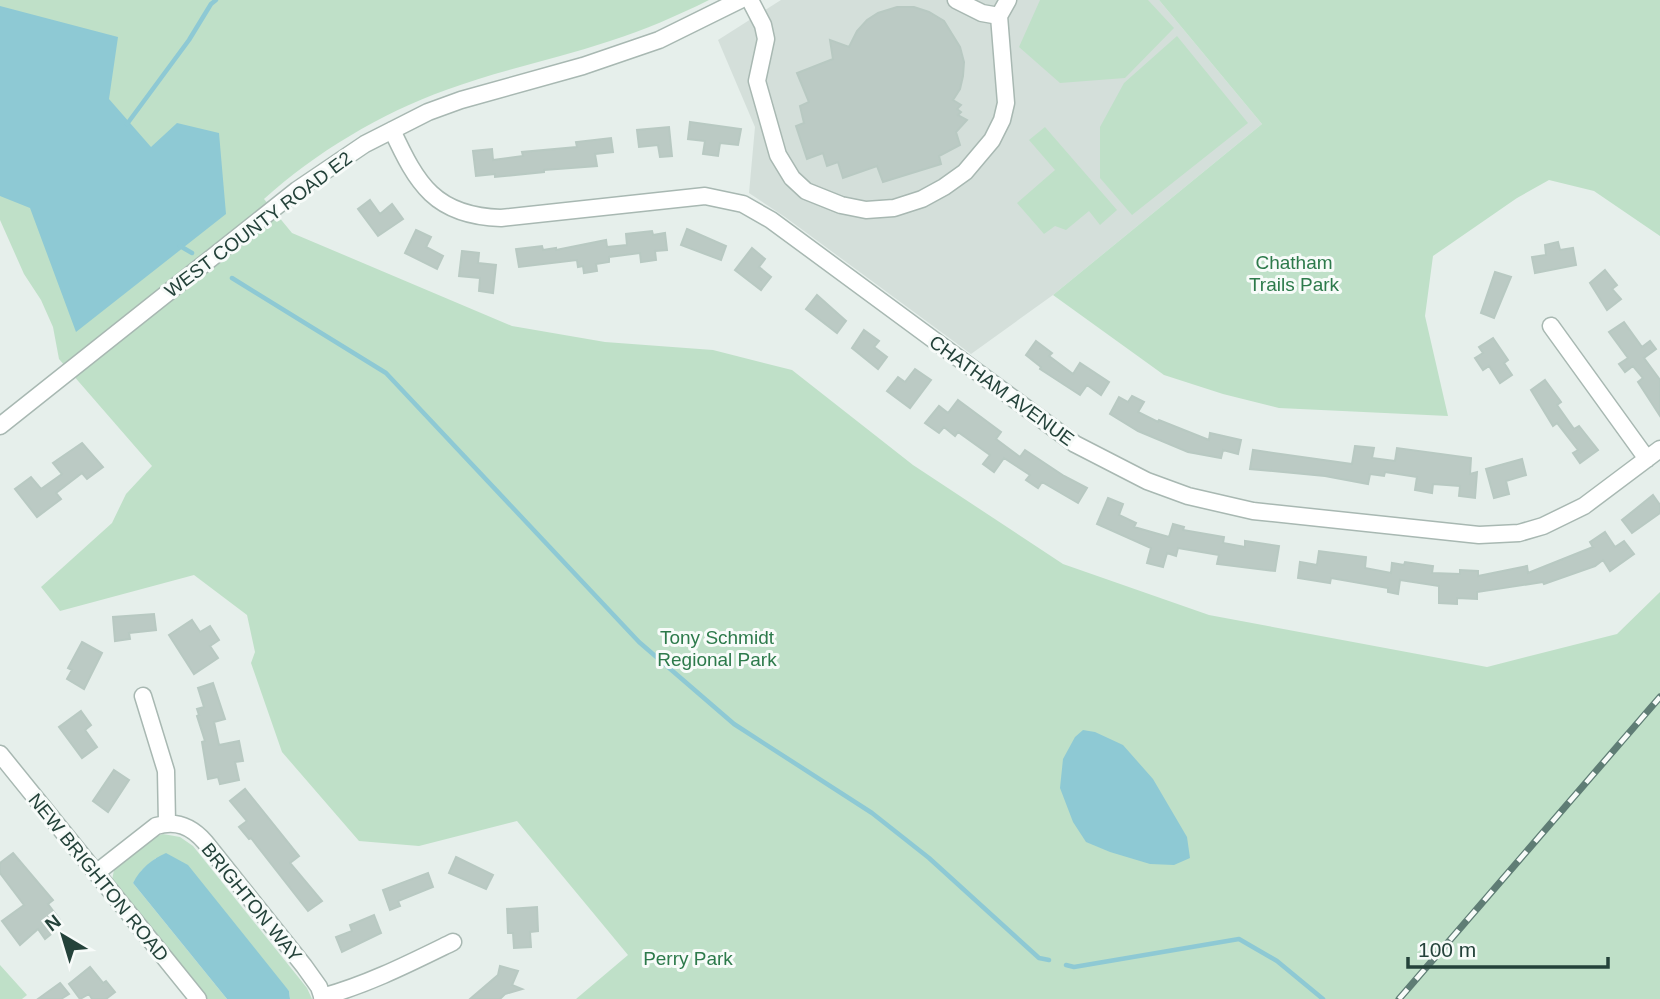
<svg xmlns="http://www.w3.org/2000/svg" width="1660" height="999" font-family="Helvetica,sans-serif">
<rect width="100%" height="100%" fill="#e6efeb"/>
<!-- built -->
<path fill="#d4dfda" d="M781,0H1159L1262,124L1053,295L971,354L785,217L749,193L755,127L718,40Z"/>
<!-- green -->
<path fill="#bfe0c8" d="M0,0H709C677,16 644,30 610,41C556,59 500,70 446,90C381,113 315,153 264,199L292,233L512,326L605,342L713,350L792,370L913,465L1063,564L1209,615L1487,667L1617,634L1660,592V999H576L628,955L517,821L419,846L359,841L282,752L251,663L255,652L247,615L194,575L60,611L41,587L112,523L126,494L152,466L59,359L53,327L41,300L24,274L0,220Z
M1040,0H1148L1174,28L1125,78L1060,83L1019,47Z
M1159,0H1660V236L1594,191L1549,180L1517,198L1433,256L1425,316L1448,416L1279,408L1223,394L1164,375L1053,295L1262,124Z
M1177,36L1248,123L1132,215L1100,178V127L1124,83Z
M1045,127L1117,210L1100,225L1089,211L1066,230L1055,226L1044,234L1017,203L1055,170L1029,140Z
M163,834L180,837L193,846L307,988L312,999H290L289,991L156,858L142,870L133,883L227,999H206L112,880L114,870L155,837Z
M0,965L27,995L22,999H0Z"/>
<!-- water -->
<path fill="#8ec9d4" d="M0,6L118,37L109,99L151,147L177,123L219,133L226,214L76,332L30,208L0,196Z
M1083,730L1095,732L1123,745L1153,779L1187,837L1190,858L1174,865L1150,864L1110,852L1086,842L1073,822L1060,788L1063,759L1075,737Z
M166,853L188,865L289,991L290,999H227L133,883C140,869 152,859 166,853Z"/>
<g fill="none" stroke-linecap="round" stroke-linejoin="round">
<!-- stream -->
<path stroke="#8ec9d4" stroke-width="4.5" d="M127,124L189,40L211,4L216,0
M180,246L192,253
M232,278L386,373L639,642L734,724L872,813L929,858L1039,958L1049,960
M1066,965L1074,967L1239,939L1277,961L1323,999"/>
</g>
<!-- building -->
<path fill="#bbcac4" stroke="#b8c9c2" stroke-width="2" d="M897,7H914L929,12L944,21L960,47L964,62L963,76L960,89L953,100L961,105L957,109L961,112L958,115L967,120L956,132L960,145L939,156L941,164L883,182L877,166L843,178L838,162L827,166L823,153L807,159L796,126L804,123L800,106L809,102L797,73L833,59L830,40L849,47L857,31L867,20L878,13Z
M690,122L741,129L738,145L720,143L718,156L703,154L705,141L688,139Z
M669,127L672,156L660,157L658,145L639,147L637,130Z
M611,138L613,152L595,154L597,166L544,170V172L495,177V174L476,176L473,151L492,149L493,160L523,156L522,152L577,147L576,142Z
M370,200L380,214L392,204L403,219L378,236L358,209Z
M687,229L726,246L721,260L681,245Z
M416,230L431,237L426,247L443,256L437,269L405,253Z
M652,231L653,235L665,233L667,250L655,251L656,260L641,262L640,253L609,257V262L596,264L597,271L584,273L583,266L578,267L577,260L519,267L516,249L542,246L543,250L556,248V250L606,240L607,247L627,245L626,234Z
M1558,242L1560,250L1573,248L1576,265L1535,273L1532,257L1546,255L1545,245Z
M752,248L765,259L759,267L771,277L761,290L735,270Z
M462,251L479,253L478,263L496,265L493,293L479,291L480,278L459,276Z
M1605,270L1617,285L1612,289L1621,299L1607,310L1590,283Z
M1495,272L1511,277L1494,318L1481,313Z
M817,295L846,321L837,333L806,309Z
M1624,322L1642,347L1650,341L1656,349L1644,358L1660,380V416L1638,382L1643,378L1633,366L1625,372L1619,364L1628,358L1609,332Z
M864,330L879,341L874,347L887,357L878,369L852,348Z
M1493,338L1508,360L1504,363L1512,375L1500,383L1489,366L1483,370L1475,358L1483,353L1479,347Z
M1036,341L1052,353L1049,356L1073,374L1080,363L1109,382L1101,395L1087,385L1080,395L1040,369L1041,367L1026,355Z
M915,369L931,380L910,408L887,391L898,377L905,382Z
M1545,380L1561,402L1557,405L1574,429L1579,426L1598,450L1580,463L1573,453L1578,450L1557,423L1553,426L1531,390Z
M1132,396L1144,402L1138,412L1158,422L1159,420L1209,440L1210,433L1241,440L1238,454L1223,450L1221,458L1188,452L1138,431L1110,414L1119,397L1128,402Z
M958,400L1001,432L996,439L1020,457L1025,450L1064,476L1087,488L1078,503L1042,482L1038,488L1026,480L1030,475L1004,458L994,472L983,464L990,455L958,432L955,436L944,427L939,433L925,423L939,406L948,413Z
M82,443L103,467L87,479L82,473L56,493L61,499L37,517L15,489L31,477L41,489L62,474L53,463Z
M1355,446L1374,448L1372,458L1395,461L1397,448L1471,458L1470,474L1477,472L1475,498L1459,496L1460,486L1433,484L1432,493L1415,490L1417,477L1385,472L1384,476L1370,474L1368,484L1325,476L1250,469L1253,450L1352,464Z
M1522,459L1526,475L1506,481L1509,494L1494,498L1486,469Z
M1653,495L1660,505V513L1632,533L1622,520Z
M1108,498L1123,504L1119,515L1136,523L1134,527L1169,537L1173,524L1184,527L1183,530L1224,537L1223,543L1245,547V541L1279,546L1275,571L1217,564L1219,555L1178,548L1176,556L1167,553L1163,567L1147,563L1151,548L1097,524Z
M1605,532L1615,547L1624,541L1634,554L1610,571L1603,560L1595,566L1544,584L1543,582L1477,592V599L1457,598V604L1439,603V586L1400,580L1398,594L1388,592V588L1331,578L1330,583L1298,578L1300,562L1317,565L1319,551L1366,557L1365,568L1391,573L1392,563L1404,565L1405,562L1433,566L1432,573L1460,574V570L1478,571V576L1527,566L1528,573L1593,547L1590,542Z
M154,614L156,630L129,633L130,639L115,641L113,617Z
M192,620L200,632L210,626L219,640L210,646L218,658L194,674L169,635Z
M82,642L102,653L84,689L67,679L72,670L68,668Z
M213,683L225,719L214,722L219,745L239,741L243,761L235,762L239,780L220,784L218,777L208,779L202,742L205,741L197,716L199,715L197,709L204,707L198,688Z
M81,711L91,725L85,730L97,747L82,758L59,727Z
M114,770L129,780L108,812L93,801Z
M245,789L299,856L290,863L322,901L308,911L251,838L249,839L239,827L247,821L230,801Z
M13,853L53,900L48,904L60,920L53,926L56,930L45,939L38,929L20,945L2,921L24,905L0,873V863Z
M456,857L493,875L486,889L449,873Z
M428,873L433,887L398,901L400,906L390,910L383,890Z
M537,907L538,931L530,932L531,947L514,948L513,933H508L507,909Z
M374,915L381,933L342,952L336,937L352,931L350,925Z
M500,966L518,971L512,985L522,989L505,994L500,999H470L498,975Z
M90,967L103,983L106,981L115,992L106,999H92L89,994L80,999L69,984Z
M60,983L69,994L61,999H38Z"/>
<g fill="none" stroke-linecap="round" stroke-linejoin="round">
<!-- minor casing -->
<g stroke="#a8b8b2" stroke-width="19">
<path id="minor" d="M750,0L763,25L766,39L757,81L778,155L792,178L806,191L841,205L866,210L894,208L922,199L944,187L965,172L992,140L1002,120L1006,103L999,16L1008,0
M956,0L982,13L999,16
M392,130C417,184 435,216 501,218L705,196L743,204L771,220L1075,444L1147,481L1188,496L1253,511L1479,535L1519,533L1543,526L1584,506L1660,449
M1551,326L1647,459
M0,426L297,190L365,144L428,112L461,100L583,66L659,40L740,0
M143,696L166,771L167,823
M0,754L198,999
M96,873L156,826C176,820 191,826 205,842L304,966L319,987L323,999
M322,997C369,984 410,963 453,942"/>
</g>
<!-- minor -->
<use href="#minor" stroke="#fff" stroke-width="16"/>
<!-- rail casing -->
<g stroke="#5f7d75" stroke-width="7">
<path id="rail" d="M1399,999L1660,697"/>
</g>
<!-- rail -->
<use href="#rail" stroke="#f7fbf9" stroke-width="4.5" stroke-dasharray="13" stroke-linecap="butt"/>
</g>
<g text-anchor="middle" stroke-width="6" stroke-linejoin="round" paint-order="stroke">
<!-- street labels -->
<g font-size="19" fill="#24423a" stroke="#f7fbf9">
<text transform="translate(258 224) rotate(-37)" y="7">WEST COUNTY ROAD E2</text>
<text transform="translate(1002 390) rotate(36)" y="7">CHATHAM AVENUE</text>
<text transform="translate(99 877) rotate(51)" y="7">NEW BRIGHTON ROAD</text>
<text transform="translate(252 902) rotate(51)" y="7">BRIGHTON WAY</text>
</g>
<!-- park labels -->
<g font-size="19" fill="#2d7a4b" stroke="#f7fbf9">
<text x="1294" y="269">Chatham<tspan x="1294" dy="22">Trails Park</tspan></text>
<text x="717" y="644">Tony Schmidt<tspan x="717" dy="22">Regional Park</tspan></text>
<text x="688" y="965">Perry Park</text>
</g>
</g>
<!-- north arrow -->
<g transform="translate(63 936) rotate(322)" stroke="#f7fbf9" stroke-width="5" paint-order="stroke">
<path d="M0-5L12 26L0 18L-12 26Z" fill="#24423a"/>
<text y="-10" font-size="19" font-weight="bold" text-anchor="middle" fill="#24423a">N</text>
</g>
<!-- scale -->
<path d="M1408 957v10h200v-10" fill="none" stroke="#24423a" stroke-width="3.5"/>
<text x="1418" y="957" font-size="21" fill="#24423a" stroke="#f7fbf9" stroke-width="5" paint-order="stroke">100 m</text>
</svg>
